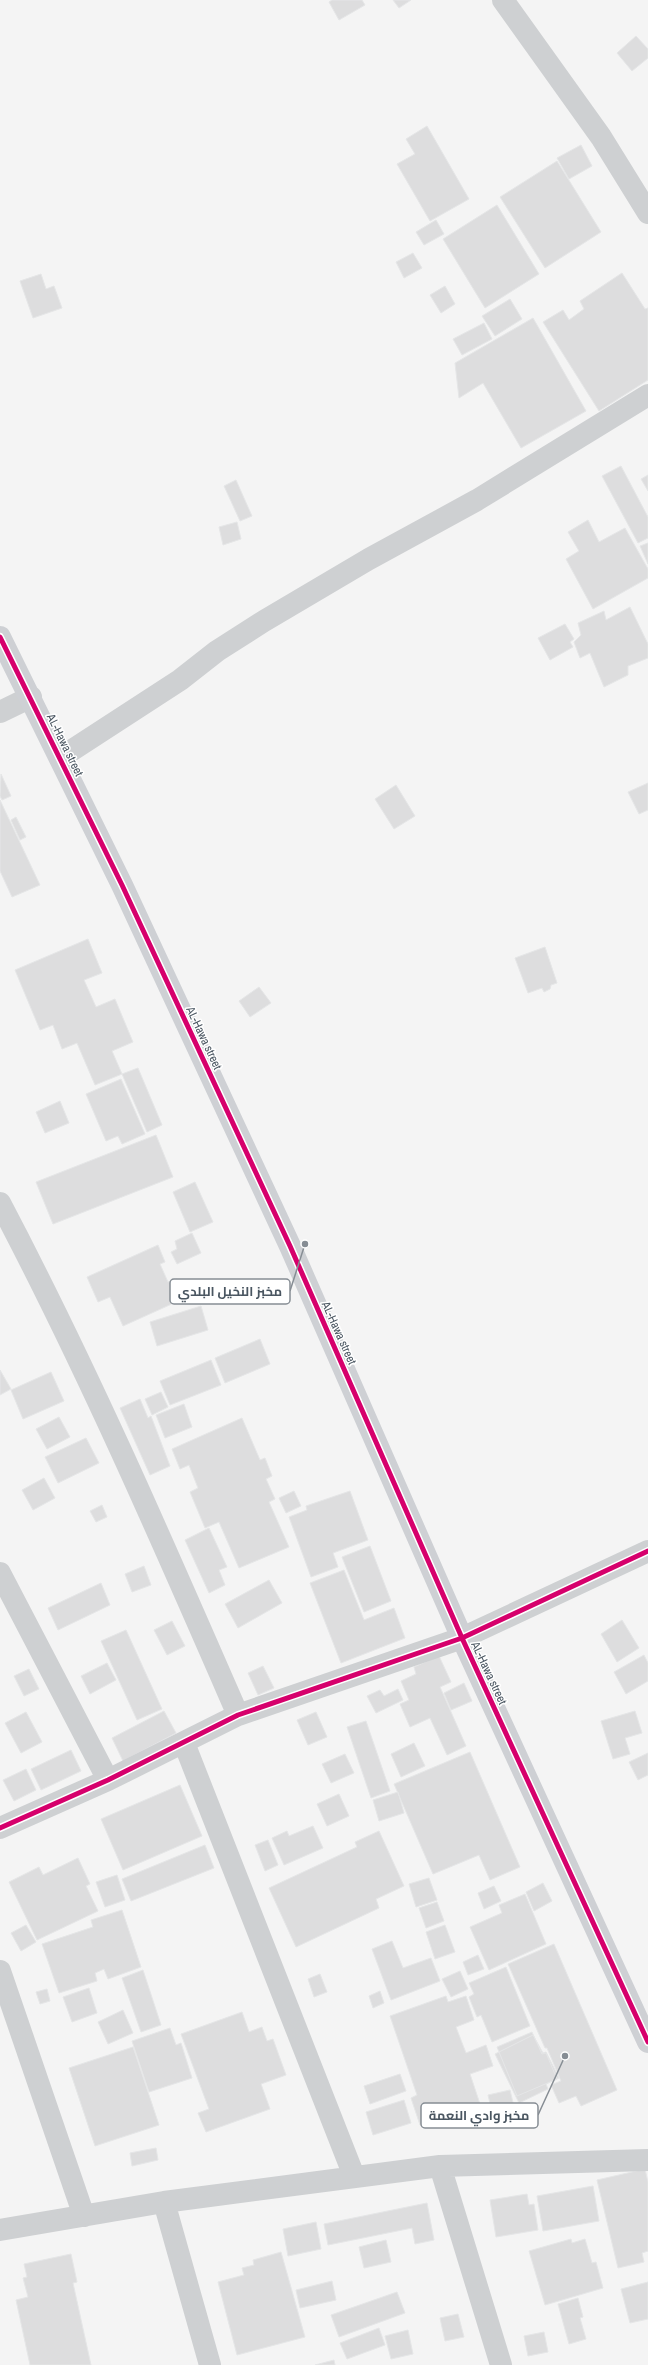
<svg xmlns="http://www.w3.org/2000/svg" width="648" height="2365" font-family="'Archivo Narrow',Cairo,sans-serif">
<rect width="100%" height="100%" fill="#f4f4f4"/>
<!-- building -->
<path fill="#ddddde" stroke="#e5e6e7" d="M332,0H362L365,5L339,20L329,2Z
M393,0H411L399,8Z
M636,36L648,49V58L632,71L617,53Z
M427,126L469,199L430,221L397,164L415,154L406,139Z
M581,145L592,166L569,179L557,158Z
M557,161L601,232L545,268L500,197Z
M497,205L539,274L485,308L443,239Z
M436,220L444,234L424,245L416,232Z
M413,253L422,268L404,278L396,262Z
M622,273L645,309L648,308V380L599,411L543,322L563,310L569,320L584,309L580,301Z
M41,274L46,289L54,286L62,308L33,318L20,281Z
M445,286L455,304L441,313L430,295Z
M510,299L522,319L495,336L482,316Z
M533,318L586,411L521,448L483,383L459,398L455,363Z
M484,323L492,339L462,355L453,339Z
M621,466L648,517V538L638,543L602,476Z
M648,475V491L641,479Z
M236,480L252,516L240,521L224,486Z
M588,520L599,542L625,528L648,569V578L593,609L566,559L579,551L568,532Z
M237,522L241,539L223,545L219,527Z
M648,543V564L640,546Z
M630,607L648,644V658L628,666V675L604,687L590,653L580,658L574,642L581,635L578,623L604,611L606,620Z
M565,624L574,639L570,642L573,647L550,660L538,638Z
M1,774L11,796L2,800L0,796Z
M648,783V810L639,814L628,792Z
M396,785L415,816L394,829L375,799Z
M0,800L40,885L12,897L0,871Z
M16,817L26,837L20,840L11,820Z
M88,939L102,973L84,980L96,1007L115,999L133,1042L112,1051L122,1074L95,1085L77,1043L62,1049L53,1025L40,1030L15,970Z
M545,947L557,983L551,985L550,989L544,992L542,988L528,993L515,958Z
M259,987L271,1003L250,1017L239,1001Z
M138,1068L162,1125L147,1132L122,1074Z
M121,1079L145,1134L122,1144L118,1136L106,1141L86,1094Z
M60,1101L69,1123L45,1133L36,1112Z
M156,1135L173,1177L53,1224L36,1182Z
M195,1182L213,1222L190,1232L173,1192Z
M192,1233L201,1253L177,1264L171,1252L177,1249L175,1241Z
M158,1245L165,1262L160,1264L168,1282L177,1279L185,1298L123,1326L110,1297L98,1302L87,1277Z
M201,1306L208,1330L157,1346L150,1322Z
M260,1339L270,1364L225,1383L215,1358Z
M211,1360L221,1385L170,1405L160,1381Z
M0,1370L11,1389L0,1395Z
M51,1372L64,1401L23,1419L11,1390Z
M161,1392L168,1407L152,1415L145,1399Z
M140,1399L148,1418L151,1416L170,1466L150,1475L120,1408Z
M184,1404L192,1427L165,1438L156,1415Z
M59,1417L70,1437L47,1449L36,1429Z
M242,1418L260,1460L265,1458L272,1476L266,1479L275,1499L269,1502L289,1547L239,1568L219,1522L205,1528L190,1492L198,1488L189,1465L180,1469L172,1449Z
M86,1438L99,1463L58,1483L45,1457Z
M44,1478L55,1498L33,1510L22,1490Z
M294,1491L301,1506L286,1513L279,1498Z
M350,1491L368,1540L333,1553L338,1567L311,1577L289,1517L307,1510L306,1506Z
M102,1505L107,1517L96,1522L90,1511Z
M209,1528L227,1567L219,1570L225,1585L209,1593L185,1540Z
M370,1546L391,1601L364,1612L342,1557Z
M144,1566L151,1585L132,1592L125,1574Z
M344,1570L364,1620L394,1608L405,1638L341,1663L310,1583Z
M269,1580L282,1603L238,1628L225,1604Z
M101,1583L110,1605L58,1630L48,1608Z
M622,1620L639,1648L617,1662L601,1634Z
M172,1621L185,1646L167,1655L154,1630Z
M126,1630L162,1709L137,1720L101,1641Z
M644,1655L648,1663V1681L626,1694L614,1672Z
M439,1656L451,1682L440,1687L466,1746L447,1755L430,1718L410,1727L400,1704L409,1700L401,1681L416,1674L414,1667Z
M107,1663L116,1680L90,1694L81,1676Z
M263,1666L274,1688L258,1695L248,1673Z
M29,1669L39,1689L24,1696L14,1676Z
M464,1683L472,1701L451,1710L444,1693Z
M398,1689L403,1700L376,1713L367,1696L380,1690L384,1696Z
M164,1711L176,1733L123,1761L112,1738Z
M635,1711L642,1733L625,1738L630,1754L613,1759L601,1721Z
M26,1712L42,1742L21,1753L5,1723Z
M316,1712L327,1737L308,1745L297,1720Z
M366,1721L390,1791L371,1798L347,1727Z
M414,1743L425,1766L401,1777L391,1754Z
M71,1750L81,1771L41,1790L31,1769Z
M470,1752L520,1867L490,1880L479,1855L433,1874L394,1784Z
M648,1753V1775L638,1780L629,1762Z
M345,1754L354,1773L331,1783L322,1764Z
M26,1769L36,1790L14,1801L3,1780Z
M180,1785L202,1836L123,1870L101,1819Z
M398,1792L404,1813L379,1821L373,1800Z
M339,1794L349,1816L327,1826L317,1804Z
M313,1826L323,1848L284,1865L272,1838L287,1831L289,1836Z
M379,1831L404,1886L376,1899L379,1908L296,1947L269,1888L357,1847L355,1842Z
M268,1840L278,1865L265,1871L255,1845Z
M205,1845L214,1868L131,1901L122,1879Z
M78,1858L90,1884L86,1886L98,1911L37,1940L9,1882L39,1867L43,1875Z
M117,1875L125,1900L105,1907L96,1882Z
M429,1878L437,1900L416,1907L409,1884Z
M543,1883L552,1901L534,1911L526,1892Z
M494,1886L501,1901L484,1909L478,1893Z
M525,1894L546,1944L489,1970L470,1927L502,1913L499,1905Z
M437,1902L444,1921L426,1928L419,1908Z
M122,1910L141,1967L108,1979L104,1969L95,1973L97,1981L59,1993L42,1944L93,1927L91,1920Z
M26,1925L36,1942L21,1951L11,1933Z
M445,1925L455,1952L435,1959L426,1932Z
M392,1941L403,1968L431,1958L440,1981L391,2000L372,1949Z
M554,1944L617,2090L581,2106L576,2096L559,2103L551,2085L561,2081L547,2048H545L508,1964Z
M478,1955L484,1969L468,1975L463,1962Z
M506,1967L530,2026L492,2042L481,2015L477,2017L469,1997L474,1994L469,1983Z
M143,1970L161,2025L141,2032L122,1978Z
M460,1971L468,1989L451,1997L442,1979Z
M320,1974L327,1992L314,1997L308,1979Z
M89,1988L97,2013L72,2022L63,1997Z
M47,1989L50,2001L40,2004L36,1992Z
M380,1991L384,2003L373,2008L369,1996Z
M446,1996L448,2002L466,1996L474,2020L456,2027L466,2053L486,2045L493,2066L470,2074L480,2104L420,2125L411,2098L417,2095L390,2016Z
M123,2010L133,2033L108,2044L98,2022Z
M242,2012L249,2032L262,2027L267,2041L273,2039L286,2075L261,2084L270,2109L206,2132L198,2113L209,2109L181,2034Z
M170,2028L176,2045L181,2043L192,2078L149,2092L132,2041Z
M532,2032L542,2054L546,2053L557,2079L517,2096L497,2047Z
M533,2035L543,2053L546,2052L559,2078L546,2084L548,2089L519,2103L495,2054Z
M133,2047L159,2125L95,2146L69,2068Z
M400,2074L406,2091L370,2104L364,2086Z
M510,2090L515,2111L493,2116L488,2095Z
M404,2100L411,2123L373,2135L366,2112Z
M156,2148L158,2160L132,2166L130,2153Z
M645,2169L648,2182V2251L642,2253L644,2262L618,2268L597,2180Z
M593,2186L599,2221L543,2231L537,2196Z
M527,2194L529,2205L534,2204L538,2230L496,2237L490,2200Z
M427,2203L434,2240L415,2244L412,2228L328,2245L324,2224Z
M316,2222L321,2249L288,2256L283,2229Z
M571,2239L572,2243L585,2239L592,2263L596,2262L603,2288L545,2305L529,2251Z
M386,2240L391,2262L364,2268L359,2247Z
M281,2252L305,2337L237,2355L218,2282L244,2275L242,2268L254,2265L253,2260Z
M71,2254L77,2282L73,2283L91,2365H30L16,2300L28,2297L23,2278L27,2277L24,2264Z
M332,2281L336,2300L300,2308L296,2290Z
M648,2282V2319L630,2323L621,2289Z
M397,2292L405,2313L339,2337L331,2315Z
M578,2298L583,2317L580,2318L586,2339L569,2344L558,2304Z
M458,2314L464,2337L445,2341L440,2318Z
M379,2328L385,2345L347,2359L340,2343Z
M408,2330L413,2354L391,2359L385,2336Z
M544,2332L548,2352L528,2356L524,2336Z
M334,2360L335,2365H315Z"/>
<g fill="none" stroke-linecap="round" stroke-linejoin="round">
<!-- street -->
<path stroke="#ced0d2" stroke-width="22" d="M503,0L601,137L648,213
M0,712L31,697
M60,758L180,680L217,651L264,621L369,559L477,500L648,395
M0,1203C88,1370 163,1543 238,1715
M0,1573L108,1780
M184,1743L354,2176
M0,1828L108,1780L238,1715L462,1638L648,1551
M0,1971L84,2216
M440,2166L501,2365
M164,2202L210,2365
M0,2230L164,2202L440,2166L648,2160"/>
<!-- secondary -->
<path stroke="#ced0d4" stroke-width="22" d="M0,637L122,885L290,1246L462,1638L648,2042"/>
<!-- cycleway casing -->
<g stroke="#fff" stroke-width="8">
<path id="cycleway" d="M0,637L122,885L290,1246L462,1638L648,2042
M0,1828L108,1780L238,1715L462,1638L648,1551"/>
</g>
<!-- cycleway -->
<use href="#cycleway" stroke="#d6006c" stroke-width="5"/>
</g>
<g text-anchor="middle" stroke-width="3" stroke-linejoin="round" paint-order="stroke">
<!-- street labels -->
<g font-size="12" fill="#4a5661" stroke="#fff">
<text transform="translate(65 745) rotate(64)" y="4">AL-Hawa street</text>
<text transform="translate(204 1038) rotate(65)" y="4">AL-Hawa street</text>
<text transform="translate(339 1333) rotate(66)" y="4">AL-Hawa street</text>
<text transform="translate(489 1673) rotate(65)" y="4">AL-Hawa street</text>
</g>
</g>
<!-- callouts -->
<path fill="none" stroke="#868d94" stroke-width="1.5" d="M305 1244L290 1291M565 2056L538 2115"/>
<g fill="#868d94" stroke="#fff" stroke-width="1.5">
<circle cx="305" cy="1244" r="4"/>
<circle cx="565" cy="2056" r="4"/>
</g>
<g fill="#fff" stroke="#868d94" stroke-width="1.5">
<rect x="170" y="1279" width="120" height="25" rx="4"/>
<rect x="421" y="2103" width="117" height="25" rx="4"/>
</g>
<g font-size="13" text-anchor="middle" font-weight="bold" fill="#4a5661">
<text x="230" y="1296">مخبز النخيل البلدي</text>
<text x="479" y="2120">مخبز وادي النعمة</text>
</g>
</svg>
